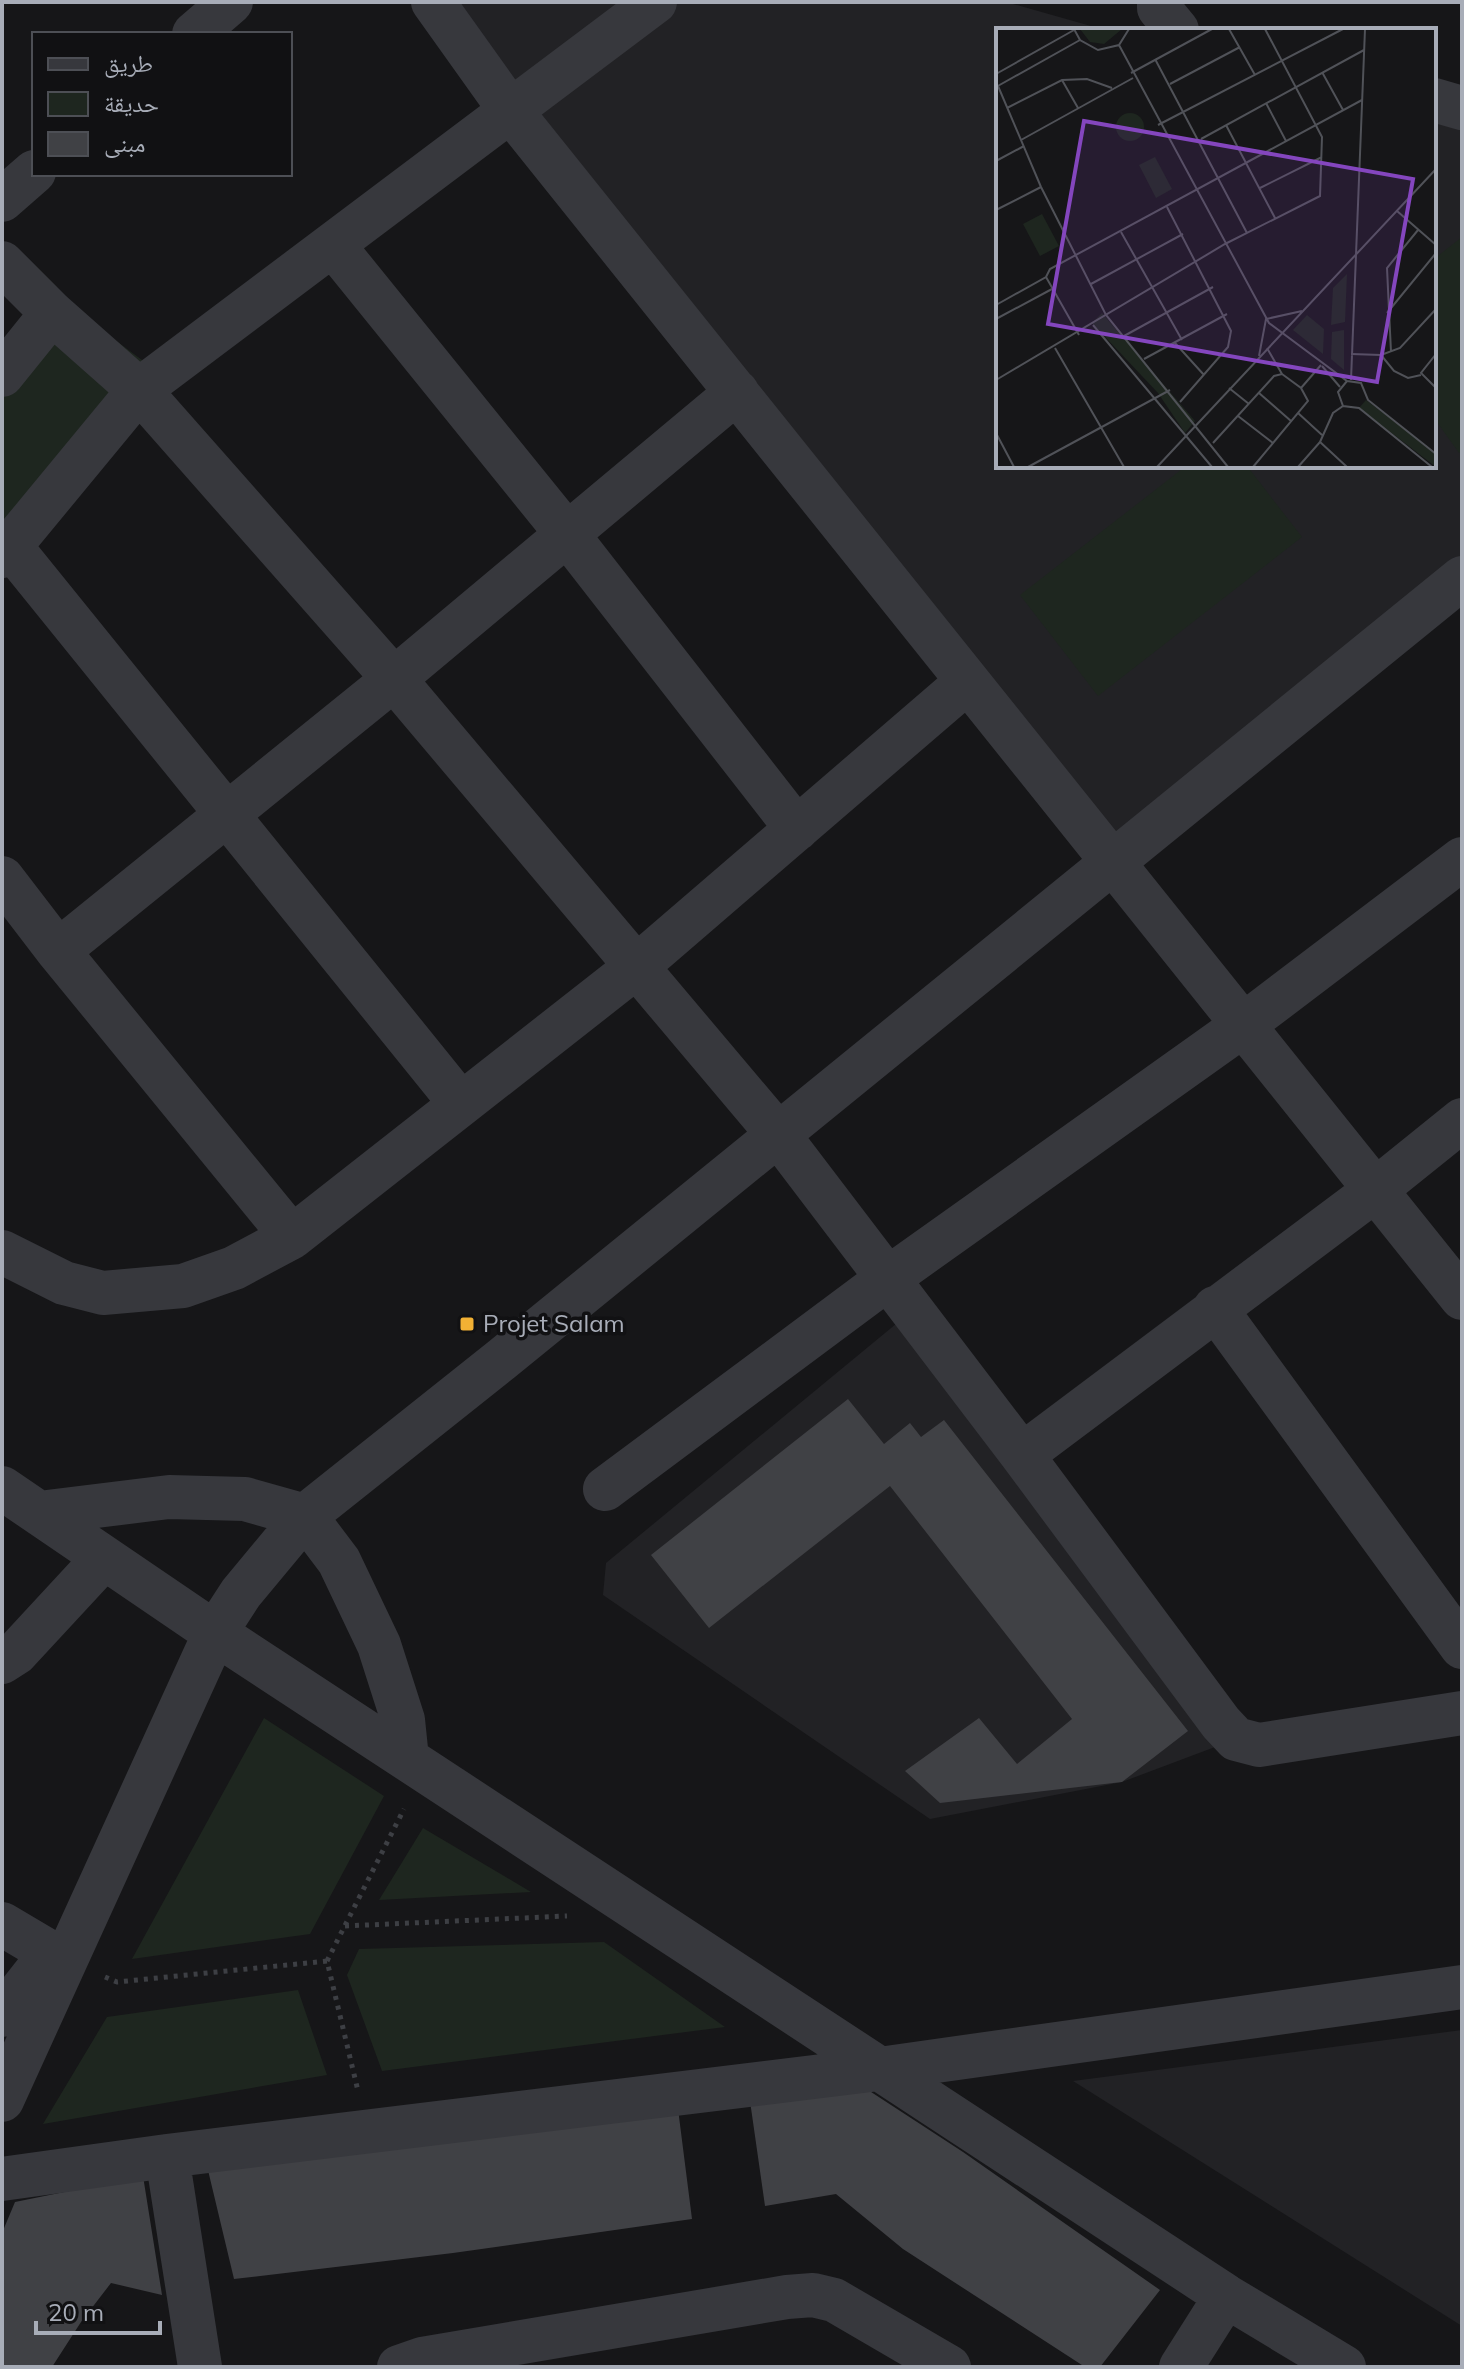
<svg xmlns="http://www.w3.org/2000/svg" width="1464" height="2369" font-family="Mulish,'Noto Naskh Arabic',sans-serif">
<rect width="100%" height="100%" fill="#161618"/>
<!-- built -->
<path fill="#222225" d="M444,2H1006L1105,30H998V466H1434V117L1462,125V595L1130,857Z
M902,1319L1215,1747L1122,1782L930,1819L603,1595L606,1563Z
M1462,2030V2326L1073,2081Z"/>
<!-- green -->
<path fill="#1e261f" d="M1462,237V451L1459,453L1434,418V259Z
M64,302L146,363L2,552V384Z
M1186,466H1247L1302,537L1098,696L1020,595Z
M264,1718L384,1796L310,1934L132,1959Z
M423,1828L531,1892L379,1900Z
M604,1942L725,2027L382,2071L347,1975L359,1949Z
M298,1990L327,2075L43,2124L107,2017Z"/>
<!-- building -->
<path fill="#404145" d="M848,1399L884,1444L910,1423L921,1437L944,1420L1188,1731L1122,1782L940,1803L905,1771L979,1718L1017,1764L1072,1719L890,1486L709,1628L651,1555Z
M868,2090L963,2152L1160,2290L1100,2367H1085L903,2249L836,2194L765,2206L750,2101Z
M677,2101L692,2219L453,2253L234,2279L207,2166Z
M143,2176L162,2295L111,2283L81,2322L52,2367H2V2233L15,2202Z"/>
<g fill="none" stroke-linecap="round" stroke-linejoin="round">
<!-- path -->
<path stroke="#3d3f44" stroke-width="5" stroke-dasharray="4 6" stroke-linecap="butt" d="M345,1926L567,1916
M327,1961L404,1809
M105,1977L117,1982L327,1961L358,2091"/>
<!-- minor -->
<path stroke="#37383d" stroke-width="44" d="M433,2L510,110L1462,1298
M1159,2V8L1177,30
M194,34L231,2
M1434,100L1462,108
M2,200L34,172
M333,245L567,534L797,829
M2,263L52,313L139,390L394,679L777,1133L1022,1455L1221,1723L1236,1739L1259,1745L1462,1713
M2,375L52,313
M10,546L461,1104
M2,556L139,390L655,2
M2,878L58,951L292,1237
M58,951L394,679L737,392
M2,1252L64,1283L103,1293L183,1286L234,1268L292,1237L636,967L967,682
M1215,1308L1462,1647
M1022,1455L1374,1191L1462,1120
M2,1488L215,1633L1226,2296L1344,2367
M605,1489L887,1279L1242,1026L1462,859
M39,1513L169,1497L245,1499L305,1516L339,1561L379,1645L403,1720L407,1759
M2,1662L16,1653L104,1558
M2,1924L51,1953
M2,2015L50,1954
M2,2100L215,1633L241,1593L305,1516L501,1360L1462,578
M167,2156L200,2367
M2,2179L167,2156L879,2069L1462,1987
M399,2367L422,2359L787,2297L813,2295L834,2300L949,2367
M1181,2367L1226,2296"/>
</g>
<!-- markers -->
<rect fill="#f2b134" stroke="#111113" stroke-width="3" x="459" y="1316" width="16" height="16" rx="4"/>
<g text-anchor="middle" stroke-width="7" stroke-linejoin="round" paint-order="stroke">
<!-- poi labels -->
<g font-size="24" fill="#a8adb8" stroke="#111113" text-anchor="start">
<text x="483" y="1332">Projet Salam</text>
</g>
</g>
<!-- overview -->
<g transform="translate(996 28)">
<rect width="440" height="440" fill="#161618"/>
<path d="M84,1H126L108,16L94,14ZM120 99a14 14 0 1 1 28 0a14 14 0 1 1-28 0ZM159,129L176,161L160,170L143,137ZM46,186L63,218L44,228L27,196ZM351,246L349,294L335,297L337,260ZM106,285L199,393L189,405L162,365L96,295ZM311,287L328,301L327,326L297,302ZM348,302V342L335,331L336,304ZM370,372L440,425V439L363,380Z" fill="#1e261f"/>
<path fill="none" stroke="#505258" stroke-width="2" d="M78,1L84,12L102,22L123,17L133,1M233,1L259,47M123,17L273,295L351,353L365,355L372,372L440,426M159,31L251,205M326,44L347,82M135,45L216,1M0,46L78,2M66,52L82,80M174,56L244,19M2,58L45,159L110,287L232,439M0,59L84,12M270,75L290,113M11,80L66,52L91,51L116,60M162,97L347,1M230,97L279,190M205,111L368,22M25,112L137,50M0,133L28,118M264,160L326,129M171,179L235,303L232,319L184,374M0,182L45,159M401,183L440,217M125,204L186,312M50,249L83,307M95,256L187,206M0,277L50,249L54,241L366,72M391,285L440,225M0,291L56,261M97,297L216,439M128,308L217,259M179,315L208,347M59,320L128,439M271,320L286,346M395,324L391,240L422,202M355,326L385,327L404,320L440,281M440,326L425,345L440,360M385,327L398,343L412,350L425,347M263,328L270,291L306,283M148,331L231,286M326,338L344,359M0,352L229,216L324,168L326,109L269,1M355,352L369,1M351,353L342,364L347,378L363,380L436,439M233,360L253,376M305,360L325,337M263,365L295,393M302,385L326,407M242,388L277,415M0,405L18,439M324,414L337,385L347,378M217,415L278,348L286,346L305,360L312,373L257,439M32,439L174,362M161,439L440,141M302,439L324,414L351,439"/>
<path fill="#8446be" fill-opacity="0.15" stroke="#8446be" stroke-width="4" d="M88,93L417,151L381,354L52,296Z"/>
<rect width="440" height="440" fill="none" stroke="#a8adb8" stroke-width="4"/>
</g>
<!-- border -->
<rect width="1464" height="2369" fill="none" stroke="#a8adb8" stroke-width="8"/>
<!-- legend -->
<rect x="32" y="32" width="260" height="144" fill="#111113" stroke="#4d4f55" stroke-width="2"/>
<rect x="48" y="58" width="40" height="12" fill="#37383d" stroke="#4d4f55" stroke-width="2"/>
<text x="104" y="72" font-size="24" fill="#a8adb8">طريق</text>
<rect x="48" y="92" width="40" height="24" fill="#1e261f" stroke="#4d4f55" stroke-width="2"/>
<text x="104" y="112" font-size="24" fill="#a8adb8">حديقة</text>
<rect x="48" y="132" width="40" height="24" fill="#404145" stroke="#4d4f55" stroke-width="2"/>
<text x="104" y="152" font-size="24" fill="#a8adb8">مبنى</text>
<!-- scale -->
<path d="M36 2321v12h124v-12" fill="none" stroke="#a8adb8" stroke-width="4"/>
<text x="48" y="2321" font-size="24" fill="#a8adb8" stroke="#111113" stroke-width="6" paint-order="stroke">20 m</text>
</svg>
